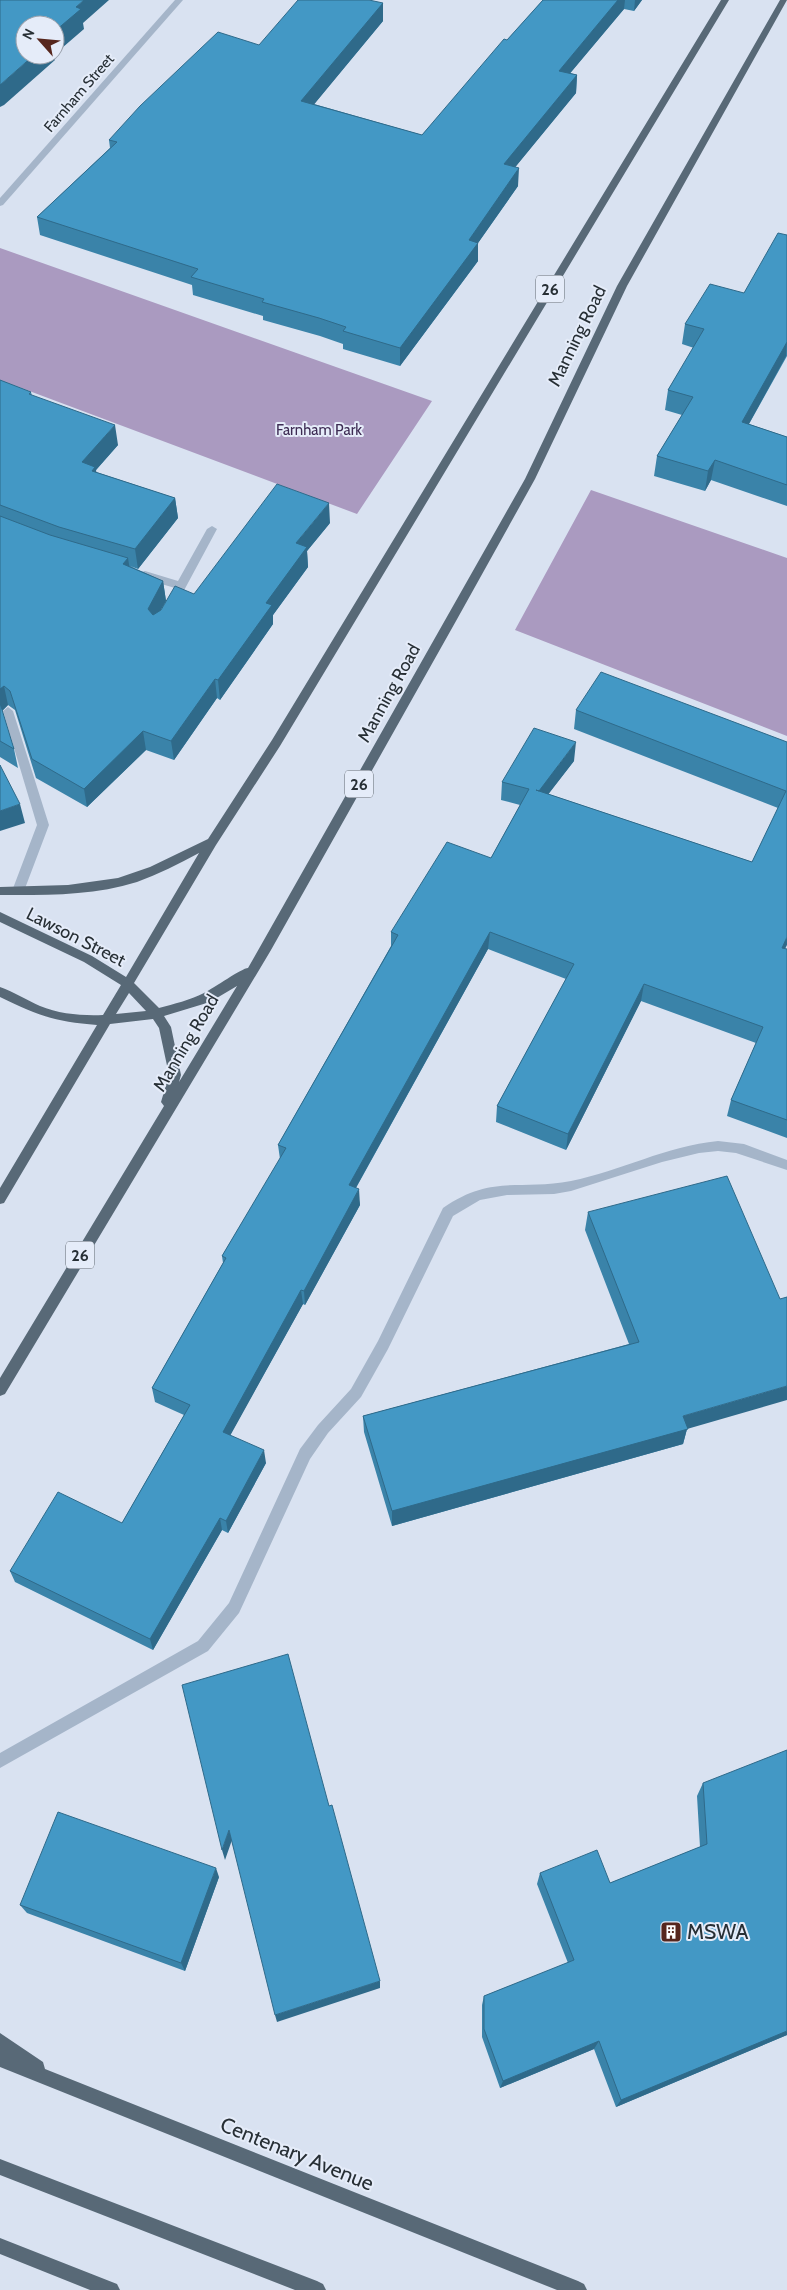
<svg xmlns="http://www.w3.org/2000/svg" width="787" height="2290" font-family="Cabin,sans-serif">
<rect width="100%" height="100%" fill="#d9e2f1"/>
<!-- green -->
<path fill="#aa9ac0" d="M0,248L432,401L357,514L0,380Z
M591,490L787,558V736L515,630Z"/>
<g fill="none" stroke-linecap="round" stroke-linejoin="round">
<!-- lane -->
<path fill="#a5b5c9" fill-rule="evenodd" d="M212,526L217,529L181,596H173L172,593L175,588L141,578V572L145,571L178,581L207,529Z
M8,707L13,711L49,825L24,891L18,895L12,891L37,825L3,711Z
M718,1141L744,1144L787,1160V1170L736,1153L718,1151L699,1153L662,1162L571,1191L554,1194L507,1195L480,1200L453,1216L388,1349L361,1397L328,1433L310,1459L239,1613L208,1651L0,1768V1753L198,1641L229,1603L300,1449L318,1425L351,1389L378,1341L443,1208C492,1174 519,1191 571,1181C621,1171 666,1146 718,1141Z"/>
<!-- street -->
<path fill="#a5b5c9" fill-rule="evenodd" d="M175,0H183L3,205L0,206V198Z"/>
<!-- primary -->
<path fill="#586977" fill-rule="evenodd" d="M721,0H729L280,746L216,845L134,983L159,1008C174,1004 190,1000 204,993C214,988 242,968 248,968L525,479L617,286L780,0H787L627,286L535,479L456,621L271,950L5,1394L0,1396V1378L164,1106L161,1102L169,1075L159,1028L153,1019L110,1024L4,1203L0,1204V1188L97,1025C56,1022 36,1015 0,997V987C14,992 27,1000 40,1006C59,1014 83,1016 103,1015L121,985L84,962L0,922V912L92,956L126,977L199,853C179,864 158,874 137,882C93,896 46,895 0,895V887L68,885L118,878L150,867L208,839L272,740ZM237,986L179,1082L181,1075L171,1027L164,1016L210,1002ZM129,993L146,1011L116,1014Z
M0,2033L43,2062L45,2069L578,2281L584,2284L587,2290H557L0,2067Z
M0,2159L317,2281L323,2284L326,2290H295L0,2175Z
M0,2238L117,2284L120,2290H90L0,2254Z"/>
</g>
<!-- wall -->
<path fill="#3a83a9" d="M543,0H642L634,11L624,9L570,73L577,75L576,93L515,167L518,186L478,243V261L400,366L343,349V344L320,336L263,320V316L193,295L192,285L40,235L37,217L110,148L109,140L259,45L383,3V21L314,104L422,135Z
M787,235V356L749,424L787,437V506L711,480L705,491L654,476L657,456L682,415L665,410L668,390L694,348L682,344L685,324L744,293Z
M0,380L31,392L32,396L118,445L96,470V472L175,498L178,518L138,569L130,566L163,581L166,601L160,611L194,594L330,523L307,551L308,567L273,615V624L220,700L217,698L174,760L146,750L87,807L36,778L15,710L8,705L2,711L14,749L18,768L0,757Z
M576,710L787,742L785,949H787V1138L727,1116L731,1100L756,1043L641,1001L566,1150L496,1122L497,1106L566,979L488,949L356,1188L360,1205L305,1305L303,1304L230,1435L266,1463L228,1533L222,1530L153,1650L15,1582L10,1571L122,1523L184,1415L155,1402L152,1388L223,1263L222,1256L280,1159L278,1145L391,946V932L491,858L520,805L501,800L502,782L574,761L548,794L752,862L778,808L574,729Z
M588,1212L687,1429L683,1444L392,1526L364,1432L363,1416L629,1344L585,1230Z
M703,1783L787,2035L616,2107L594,2049L500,2088L482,2037V2005L484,1996L568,1963L537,1884L540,1873L610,1883L700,1847L697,1796Z
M219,1877L185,1971L27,1913L20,1905Z"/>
<!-- shaded-wall -->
<path fill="#2f6a8a" d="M84,0H109L83,23L84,29L55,54V31L76,7Z
M618,0H625L624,9L557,89L559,71Z
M635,0H642L634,11Z
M383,3V21L302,119L301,101Z
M34,55H54L55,60L4,105L0,107V85Z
M577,75L576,93L503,182L504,164Z
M519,168L518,186L478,243V261L400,366V348L469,240Z
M787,342L786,356L739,442L742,422Z
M115,425L118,445L96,470L99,487L82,462Z
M715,460L711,480L705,491L708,471Z
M175,498L178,518L138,569L135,549Z
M329,503L330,523L307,551L308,567L273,615V624L220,700L218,680L266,603L296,543Z
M128,558L131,577L123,564Z
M163,581L166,601L150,628L148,609Z
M215,679L217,698L174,760L171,741Z
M4,686L8,705L1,712L0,706V689Z
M143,731L146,750L87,807L84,789Z
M576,742L574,761L537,809L539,791Z
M20,804L25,823L0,831V811Z
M490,932L488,949L349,1200V1185Z
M787,937V945L777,965L782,948Z
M644,984L641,1001L566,1150L568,1134Z
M359,1189L360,1205L305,1305L304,1291Z
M301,1290L303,1304L225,1445L223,1432Z
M787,1386V1400L687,1429L683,1444L392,1526V1511L683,1416Z
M264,1450L266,1463L228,1533L226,1521Z
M220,1518L222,1530L153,1650L150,1639Z
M229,1830L232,1840L225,1860L222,1850Z
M216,1868L219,1877L185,1971L181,1963Z
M380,1981V1988L277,2022L275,2015Z
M787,2031V2035L616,2107L621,2100Z
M599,2041L594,2049L500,2088L503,2081Z"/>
<!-- building -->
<path fill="#4398c5" stroke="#2f6a8a" d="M0,0H84L76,7L81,9L55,31V25H25V55H34L0,85Z
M298,0H369L383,3L301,101L422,135L504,39L507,40L543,0H618L559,71L577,75L504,164L519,168L469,240L478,243L400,348L343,331L346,327L319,318L262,302L264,299L191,277L198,269L37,217L117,142L109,140L140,106L218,32L259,45Z
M778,233L787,235V342L742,422L787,437V485L715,460L708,471L657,456L693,397L668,390L704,329L685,324L710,284L744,293Z
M0,380L31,392L29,394L115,425L82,462L95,467L92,471L175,498L135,549L59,527L0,505Z
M277,484L329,503L296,543L307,547L266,603L272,605L218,680L215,679L171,741L143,731L84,789L32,759L10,691L4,686L0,689V516L50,535L128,558L123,564L163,581L148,609L153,615L161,610L175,586L194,594Z
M601,672L787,742V937L782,948L787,949V1120L731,1100L763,1027L644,984L568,1134L497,1106L574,964L490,932L349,1185L359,1189L304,1291L301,1290L223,1432L264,1450L226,1521L220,1518L150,1639L10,1571L58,1492L122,1523L190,1405L152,1388L226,1258L222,1256L286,1148L278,1145L398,935L391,932L447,842L491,858L529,789L502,782L534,728L576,742L539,791L536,790L752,862L786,791L576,710Z
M0,703L14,749L0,741Z
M0,765L20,804L0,811Z
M727,1176L780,1299L787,1297V1386L683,1416L688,1429L392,1511L363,1416L639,1342L588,1212Z
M288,1654L329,1806L332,1805L380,1981L275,2015L229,1830L222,1850L182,1685Z
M787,1750V2031L621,2100L599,2041L503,2081L484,2029V1996L574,1960L540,1873L597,1850L610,1883L707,1844L703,1783Z
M58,1812L216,1868L181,1963L20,1905Z"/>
<!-- icons -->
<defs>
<g id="building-square" transform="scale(1.125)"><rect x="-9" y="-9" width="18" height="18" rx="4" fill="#56261d" stroke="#e5ecf9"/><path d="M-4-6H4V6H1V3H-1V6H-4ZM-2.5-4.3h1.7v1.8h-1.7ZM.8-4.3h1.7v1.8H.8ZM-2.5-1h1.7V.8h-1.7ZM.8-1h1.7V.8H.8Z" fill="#fff"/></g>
</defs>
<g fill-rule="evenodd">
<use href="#building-square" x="671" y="1932"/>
</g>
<g text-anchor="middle" stroke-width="4" stroke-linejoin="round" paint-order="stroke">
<!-- far-street labels -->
<g font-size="15" fill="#272f35" stroke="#e5ecf9">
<text transform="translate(79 93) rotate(-49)" y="5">Farnham Street</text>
</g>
<!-- far-park labels -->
<g font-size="15" fill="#3d2b53" stroke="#e5ecf9">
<text x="319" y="435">Farnham Park</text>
</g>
<!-- shield labels -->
<g fill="#e5ecf9" stroke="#606870" stroke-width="1">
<rect x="536" y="275.5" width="28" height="27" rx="4"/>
<rect x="345" y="770.5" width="28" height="27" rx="4"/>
<rect x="66" y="1241.5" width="28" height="27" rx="4"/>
</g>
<g font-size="16" font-weight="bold" fill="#272f35">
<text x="550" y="295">26</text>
<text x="359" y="790">26</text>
<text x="80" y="1261">26</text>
</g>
<!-- street labels -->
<g font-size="18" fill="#272f35" stroke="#e5ecf9">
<text transform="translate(577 336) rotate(-64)" y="6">Manning Road</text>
<text transform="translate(389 693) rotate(-61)" y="6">Manning Road</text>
<text transform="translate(76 937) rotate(27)" y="6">Lawson Street</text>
<text transform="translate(186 1043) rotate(-59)" y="6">Manning Road</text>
</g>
<!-- near-poi labels -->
<g font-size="21" fill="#272f35" stroke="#e5ecf9" text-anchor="start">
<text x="687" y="1939">MSWA</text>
</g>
<!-- near-street labels -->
<g font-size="21" fill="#272f35" stroke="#e5ecf9">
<text transform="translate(297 2154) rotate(22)" y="7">Centenary Avenue</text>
</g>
</g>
<!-- north arrow -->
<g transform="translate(40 40) rotate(297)"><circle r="24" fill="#e5ecf9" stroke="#99a0ab"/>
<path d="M0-4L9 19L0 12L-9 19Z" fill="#56261d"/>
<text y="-8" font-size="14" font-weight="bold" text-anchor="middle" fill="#272f35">N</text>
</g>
</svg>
